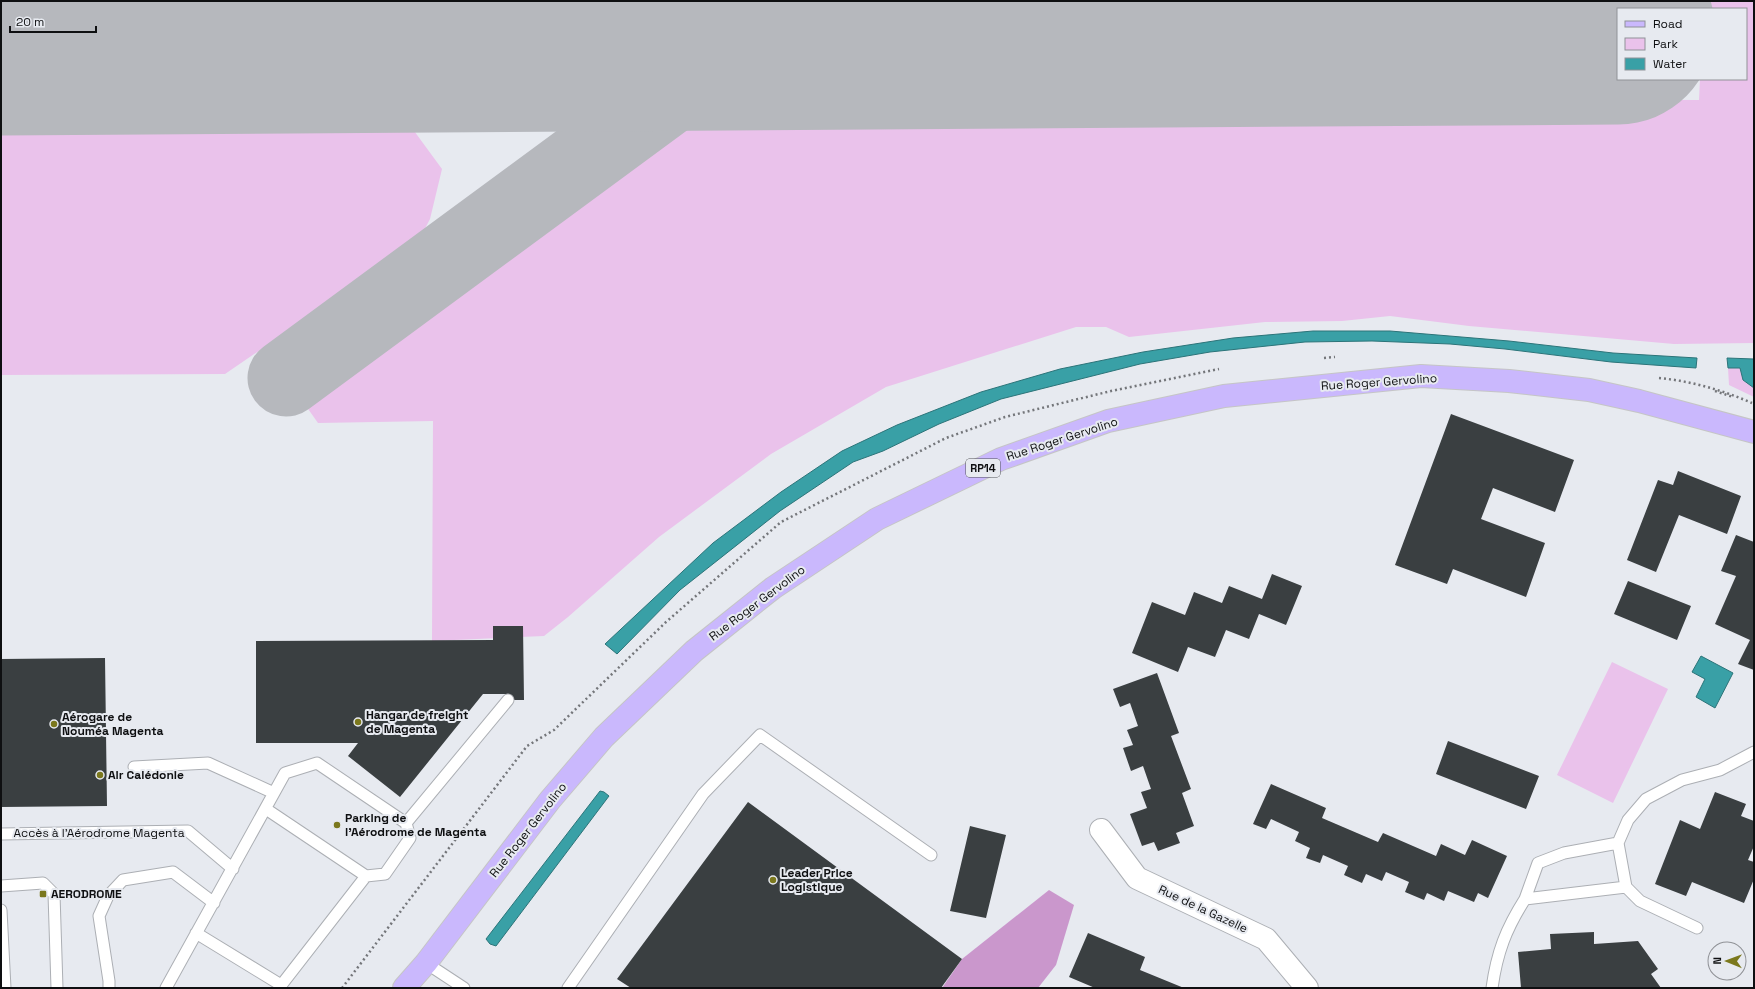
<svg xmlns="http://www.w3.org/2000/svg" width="1755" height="989" font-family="'Space Grotesk',sans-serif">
<rect width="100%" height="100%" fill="#e7eaf0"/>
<!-- green -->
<path fill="#eac2eb" d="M1700,1H1754V343L1674,344L1469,326L1390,316L1342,321L1265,322L1129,337L1106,327H1076L886,387L771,454L659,537L568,617L544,636L432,641L433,421L318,423L306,406L336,374L644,147L711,105L749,97L1699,100L1700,79H1746V9H1700Z
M1,101H351L409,124L442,169L430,219L418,242L225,374L1,375Z
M1728,368H1740L1743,380L1754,388V397L1729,385Z
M1612,662L1668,689L1613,803L1557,775Z"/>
<!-- forest -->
<path fill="#ca97cc" d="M1049,890L1074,905L1056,965L1038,988H942L962,959Z"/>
<!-- water -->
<path fill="#39a0a6" stroke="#2c7479" d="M1313,331H1390L1509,341L1613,353L1697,358L1696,368L1611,362L1505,349L1450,344L1372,341L1305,342L1210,352L1140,364L1001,399L939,424L883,451L853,462L780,511L680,590L617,654L605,644L713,543L781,492L842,451L897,425L981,392L1060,369L1143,352L1233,338Z
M1727,358L1754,359V388L1743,380L1740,368H1728Z
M1701,656L1733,673L1715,708L1696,697L1705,679L1692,672Z
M600,791L604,792L609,796L496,946L490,944L486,939Z"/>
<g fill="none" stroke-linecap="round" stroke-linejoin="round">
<!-- taxiway -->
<path stroke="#b6b8bd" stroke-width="77" d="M1661,9L1663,1
M1559,28C1573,45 1596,53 1618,48
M1436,29C1461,23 1480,15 1503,1
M286,378L753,34"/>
<!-- runway -->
<path stroke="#b6b8bd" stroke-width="193" d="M1,39L1618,28"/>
</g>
<!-- building -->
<path fill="#3a3f41" d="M1451,414L1574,460L1555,512L1493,488L1481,519L1545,543L1526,597L1453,569L1447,584L1395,565Z
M1678,471L1741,496L1727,534L1679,515L1656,572L1627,560L1658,480L1673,485Z
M1736,535L1754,542V670L1738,664L1750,640L1715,624L1736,576L1721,571Z
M1272,574L1302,586L1286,625L1259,614L1249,639L1226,630L1215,657L1188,647L1178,672L1132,653L1152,602L1185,615L1194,592L1222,603L1229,586L1262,599Z
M1628,581L1691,606L1677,640L1614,614Z
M493,626H523L524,700H508V694H483L400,797L348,756L358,743H256V641L493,640Z
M105,658L107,806L1,807V659Z
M1157,673L1179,733L1171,736L1191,789L1182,793L1194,826L1176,833L1180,843L1158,851L1154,842L1142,846L1130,814L1147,808L1141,792L1151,789L1143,766L1131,771L1123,748L1133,745L1127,730L1138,726L1130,703L1120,707L1113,689Z
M1448,741L1539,776L1526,809L1436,774Z
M1271,784L1326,808L1322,818L1378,842L1383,833L1436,856L1441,844L1465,855L1472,840L1507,856L1488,898L1478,893L1474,902L1448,891L1444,901L1427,893L1424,900L1405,892L1409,882L1386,872L1382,881L1366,874L1362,883L1344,875L1348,866L1323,855L1320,863L1306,858L1310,848L1295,841L1299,832L1271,819L1266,829L1253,824Z
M1715,792L1746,804L1741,816L1754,821V846L1748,860L1754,862V879L1744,903L1692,882L1686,896L1655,884L1680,820L1700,829Z
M748,802L962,959L941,988H631L617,979Z
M970,826L1006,835L986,918L950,911Z
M1594,932V944L1638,941L1658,969L1651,974L1661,988H1521L1518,952L1551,949L1550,934Z
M1088,933L1145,957L1140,970L1184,988H1095L1069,977Z"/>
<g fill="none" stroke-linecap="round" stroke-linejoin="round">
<!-- service casing -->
<g stroke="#acafb4" stroke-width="13">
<path id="service" d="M134,767L208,763L274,793
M406,823L508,700
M1,834L188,831L233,869
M1618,843L1628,820L1646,799L1682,780L1720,770L1754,752
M1,886L43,883L54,894L57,988
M1525,899L1538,863L1564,853L1618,843L1626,887
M1,910L5,988
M196,933L281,985
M426,963L464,988
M109,988V981L99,916L108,896L123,880L173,872L214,903
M166,988L285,773L317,763L406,823L410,838L385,874L366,876L266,809
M279,988L366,876
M568,988L703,794L760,735L931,855
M1492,988C1497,952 1506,929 1525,899L1626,887L1640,901L1697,928"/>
</g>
<!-- minor casing -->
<g stroke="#acafb4" stroke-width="24">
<path id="minor" d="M1101,830L1137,878L1266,939L1307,988"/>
</g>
<!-- primary casing -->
<g stroke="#c5c5c6" stroke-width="24">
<path id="primary" d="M404,988L426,963L550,800L604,737L694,651L773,588L877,519L1001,459L1108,421L1224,396L1421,376L1509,381L1589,390L1639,401L1754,432"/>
</g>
<!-- path -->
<path stroke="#74767a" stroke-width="2.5" stroke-dasharray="2 3" stroke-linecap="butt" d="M1324,358L1335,357
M1659,378C1691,381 1722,390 1752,403
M1715,391L1733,397
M342,988L527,746L554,730L666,622L781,522L946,438L1005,417L1111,391L1219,369"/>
<!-- service -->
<use href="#service" stroke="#fff" stroke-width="11"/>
<!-- minor -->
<use href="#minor" stroke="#fff" stroke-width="22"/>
<!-- primary -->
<use href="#primary" stroke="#cab8fd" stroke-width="22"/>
</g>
<!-- markers -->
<g fill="#7b781d" stroke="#e7eaf0" stroke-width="1.5">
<circle cx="358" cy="722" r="4"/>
<circle cx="54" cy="724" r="4"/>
<circle cx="100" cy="775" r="4"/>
<circle cx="337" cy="825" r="4"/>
<circle cx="773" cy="880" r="4"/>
<rect x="39" y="890" width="8" height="8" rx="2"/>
</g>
<g text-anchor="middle" stroke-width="4" stroke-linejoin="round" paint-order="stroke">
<!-- shield labels -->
<rect fill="#e7eaf0" stroke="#4f5154" stroke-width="1" x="966" y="459" width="34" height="18" rx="3"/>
<g font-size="11" font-weight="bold" fill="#0e0f11">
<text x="983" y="472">RP14</text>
</g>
<!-- street labels -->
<g font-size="12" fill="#0e0f11" stroke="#e7eaf0">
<text transform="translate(1379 382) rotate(-4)" y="4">Rue Roger Gervolino</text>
<text transform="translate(1062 439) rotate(-18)" y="4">Rue Roger Gervolino</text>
<text transform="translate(757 603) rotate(-37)" y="4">Rue Roger Gervolino</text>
<text transform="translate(528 830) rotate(-52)" y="4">Rue Roger Gervolino</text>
<text x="99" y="837">Accès à l'Aérodrome Magenta</text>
<text transform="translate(1203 909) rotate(25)" y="4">Rue de la Gazelle</text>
</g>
<!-- poi labels -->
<g font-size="12" font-weight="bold" fill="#0e0f11" stroke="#e7eaf0" text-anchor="start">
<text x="366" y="719">Hangar de freight<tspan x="366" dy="14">de Magenta</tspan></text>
<text x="62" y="721">Aérogare de<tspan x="62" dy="14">Nouméa Magenta</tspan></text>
<text x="108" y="779">Air Calédonie</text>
<text x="345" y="822">Parking de<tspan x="345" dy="14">l'Aérodrome de Magenta</tspan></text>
<text x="781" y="877">Leader Price<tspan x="781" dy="14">Logistique</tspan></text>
<text x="51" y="898">AERODROME</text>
</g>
</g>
<!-- border -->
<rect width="1755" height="989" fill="none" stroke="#0e0f11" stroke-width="4"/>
<!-- legend -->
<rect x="1617" y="8" width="130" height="72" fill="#e7eaf0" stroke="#909297"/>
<rect x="1625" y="21" width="20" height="6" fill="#cab8fd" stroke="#909297"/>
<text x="1653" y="28" font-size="12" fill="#0e0f11">Road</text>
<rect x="1625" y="38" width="20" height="12" fill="#eac2eb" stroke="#909297"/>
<text x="1653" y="48" font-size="12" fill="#0e0f11">Park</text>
<rect x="1625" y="58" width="20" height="12" fill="#39a0a6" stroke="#909297"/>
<text x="1653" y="68" font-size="12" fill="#0e0f11">Water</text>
<!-- north arrow -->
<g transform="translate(1727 961) rotate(271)"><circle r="19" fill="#e7eaf0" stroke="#909297"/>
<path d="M0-3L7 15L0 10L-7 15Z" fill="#7b781d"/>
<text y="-6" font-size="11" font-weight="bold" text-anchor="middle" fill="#0e0f11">N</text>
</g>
<!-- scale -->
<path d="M10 26v6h86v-6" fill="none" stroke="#0e0f11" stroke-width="2"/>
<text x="16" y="26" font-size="12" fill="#0e0f11" stroke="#e7eaf0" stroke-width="3" paint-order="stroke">20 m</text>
</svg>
